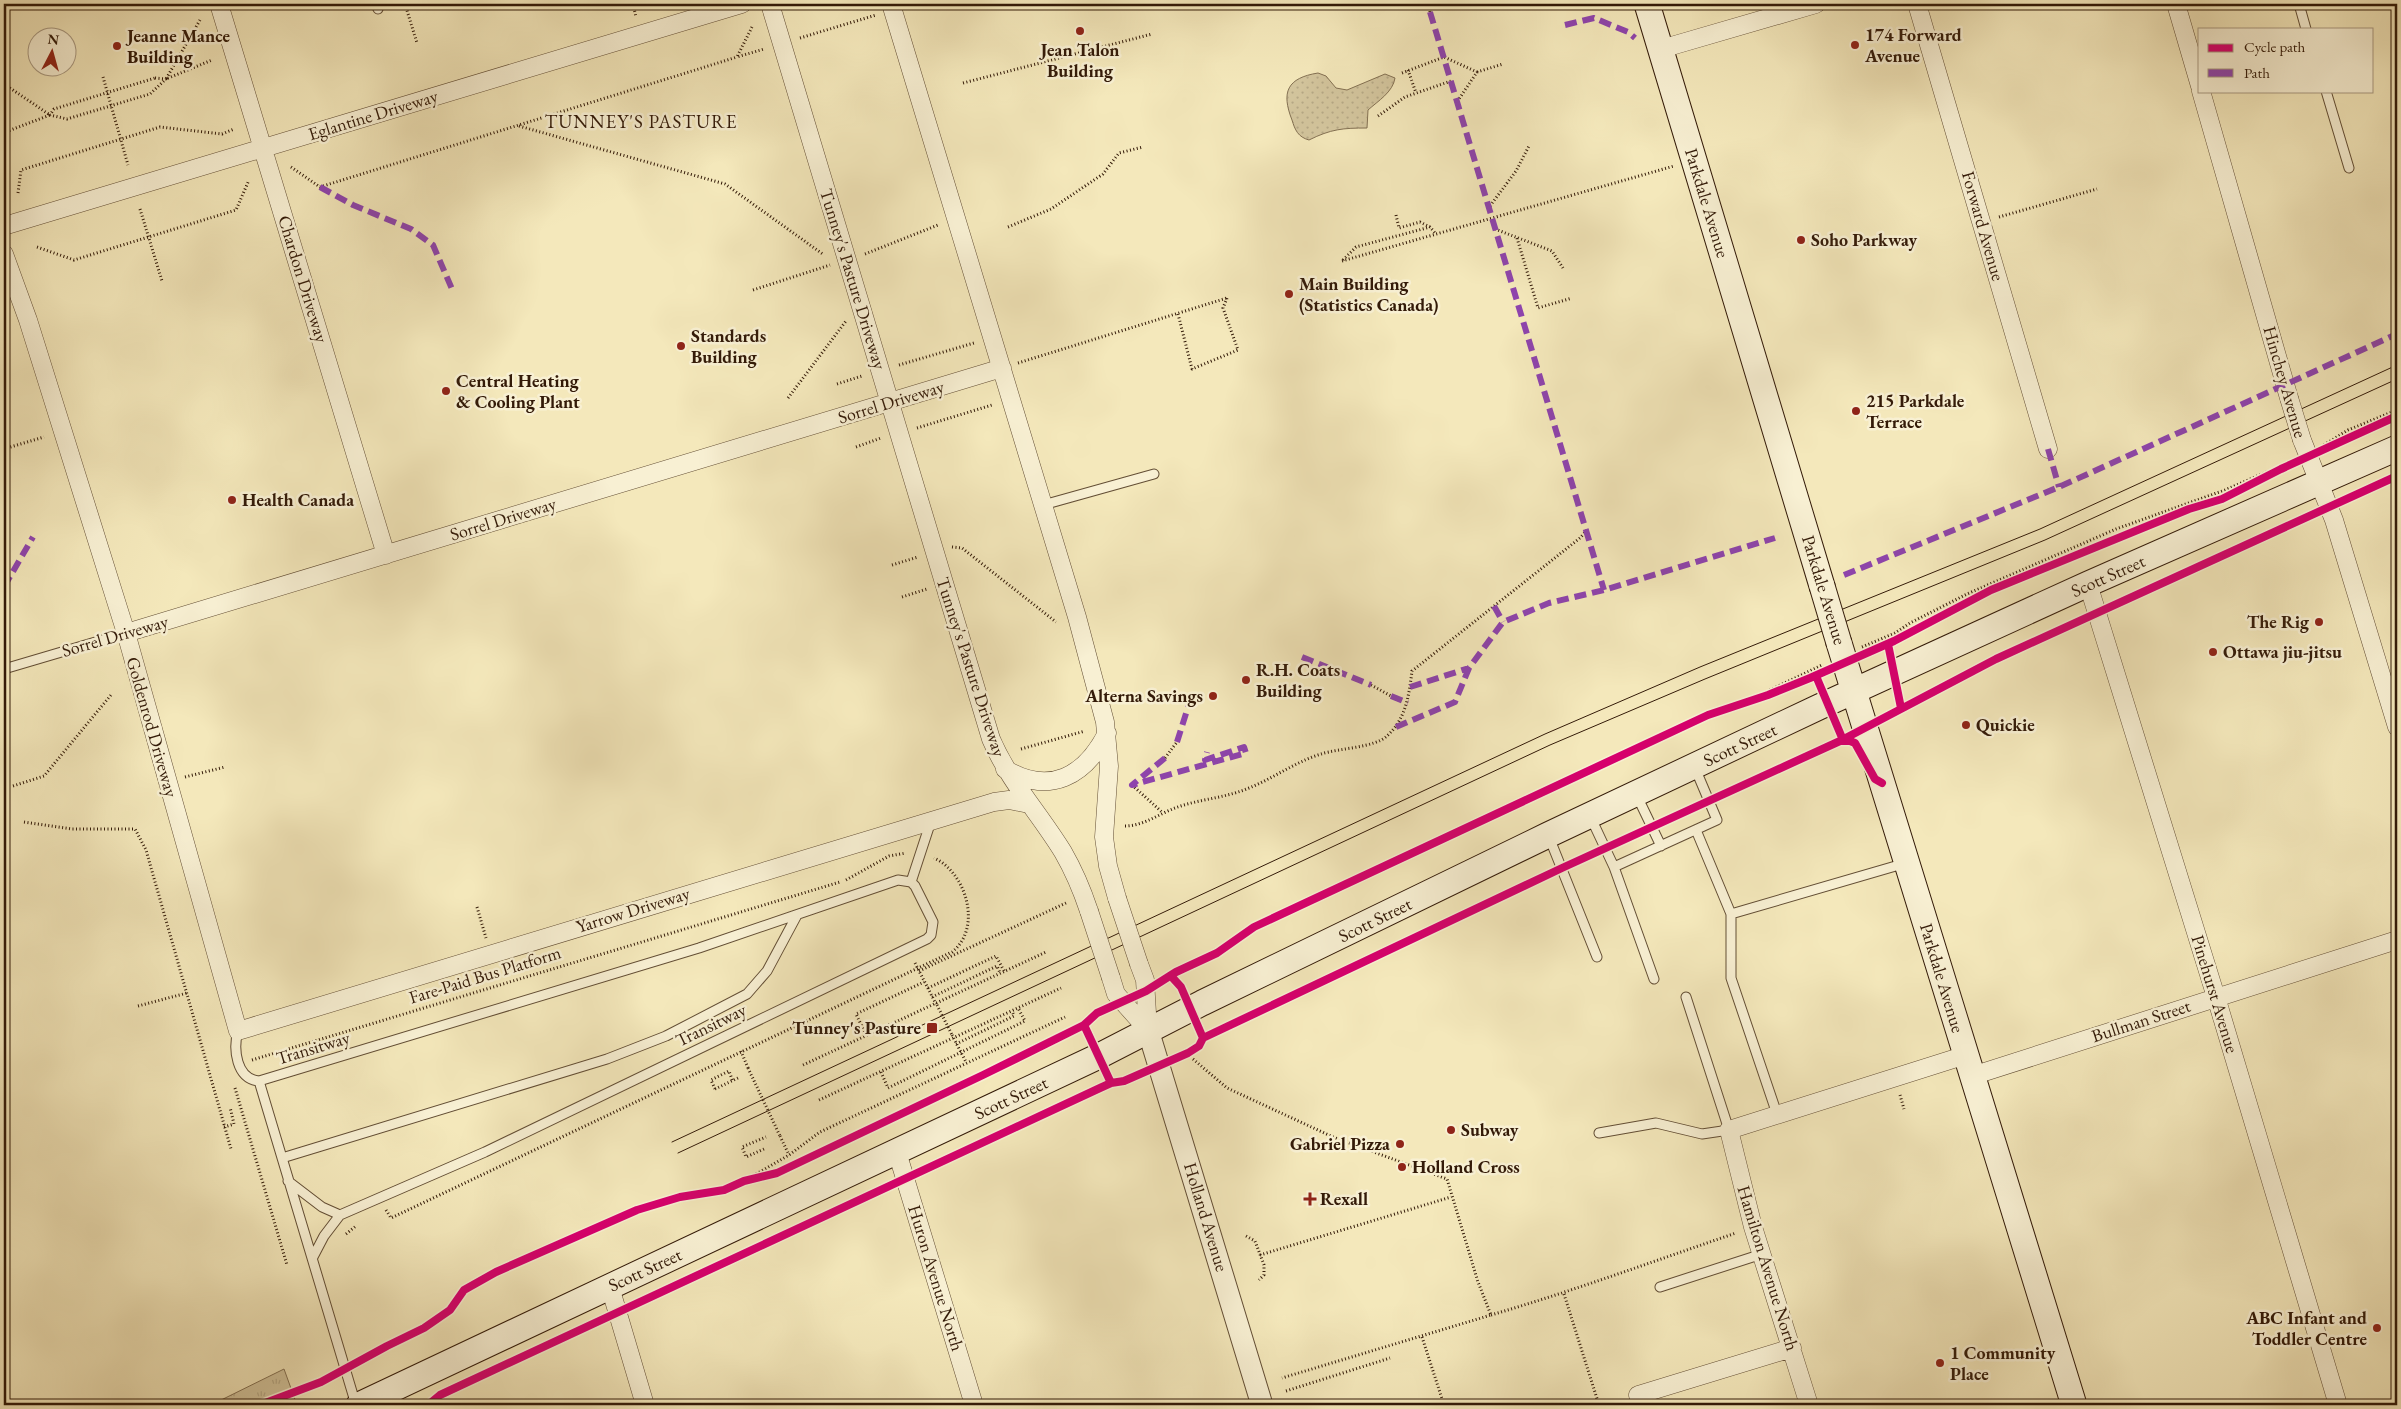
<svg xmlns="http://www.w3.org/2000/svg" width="2401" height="1409" font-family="'EB Garamond',serif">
<defs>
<pattern id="grass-tufts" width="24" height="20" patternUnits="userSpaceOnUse" patternTransform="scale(1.25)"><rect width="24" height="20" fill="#d3c59d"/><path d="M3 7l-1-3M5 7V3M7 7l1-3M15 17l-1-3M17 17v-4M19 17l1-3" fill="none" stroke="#b6a986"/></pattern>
<pattern id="park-dots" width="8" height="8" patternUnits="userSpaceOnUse" patternTransform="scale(1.25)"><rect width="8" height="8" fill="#d3c59d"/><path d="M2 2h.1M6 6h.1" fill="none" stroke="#b6a986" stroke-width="1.8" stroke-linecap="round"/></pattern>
</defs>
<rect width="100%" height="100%" fill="#f4e8bb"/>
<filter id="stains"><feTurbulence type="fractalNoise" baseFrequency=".004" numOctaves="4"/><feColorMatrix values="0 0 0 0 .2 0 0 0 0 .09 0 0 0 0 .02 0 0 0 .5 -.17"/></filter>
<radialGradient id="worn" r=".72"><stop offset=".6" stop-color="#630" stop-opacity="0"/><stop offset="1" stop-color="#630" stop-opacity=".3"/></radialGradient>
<!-- grass -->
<path fill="url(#grass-tufts)" stroke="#837052" d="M284,1369L297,1405H211Z"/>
<!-- park -->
<path fill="url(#park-dots)" stroke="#837052" d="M1318,73L1326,76L1336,88L1347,90L1385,74L1395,78C1393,92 1378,101 1368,110L1367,128C1343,128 1331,129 1309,140C1298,137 1295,130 1292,120C1281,92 1287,78 1318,73Z"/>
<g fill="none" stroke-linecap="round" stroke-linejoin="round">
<!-- service casing -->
<g stroke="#634e35" stroke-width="11">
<path id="service" d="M376,4L378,9
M2299,4L2306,29
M2326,91L2349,168
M1043,505L1154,474
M4,669L126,633
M1637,796L1661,846
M1590,816L1614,867L1717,820L1695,768
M1696,830L1731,914L1906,863
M1549,837L1597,957
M1614,867L1654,979
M911,882L931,821
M1731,914V978L1777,1114
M238,1031C233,1049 236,1079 259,1081
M1599,1133L1656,1123L1702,1134L1729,1130L1686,997
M282,1158L607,1059L666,1036L747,994L767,971L797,915
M288,1181L322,1207L340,1215
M313,1257L324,1236L340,1215L485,1152L927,939L931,935L933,922L915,886L911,882L898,880L699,948L259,1081L356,1405
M1660,1287L1762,1254"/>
</g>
<!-- minor casing -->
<g stroke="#634e35" stroke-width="19">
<path id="minor" d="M219,4L386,555
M770,4L991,739C1009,781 1039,813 1063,852C1074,871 1082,890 1089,911
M891,4L1077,617L1105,722L1109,766L1104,837L1108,866L1117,898
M1917,4L2048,449
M2176,4L2200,86
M1661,49L1816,4
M2201,91L2289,398
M4,226L742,4
M4,254L28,320L126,633L238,1031L994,802L1009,800L1029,804
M2302,440L2334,520L2397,727
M2088,584L2216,997L2338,1405
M126,633L1002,368
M1005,769C1050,796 1085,776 1107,733
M1139,964L1145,980L1148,1030
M1111,978L1116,994L1148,1030
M1972,1076L2397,940
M897,1152L974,1405
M610,1287L645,1405
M1638,1395L1792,1348
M1809,1405L1753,1227L1729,1130L1966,1055"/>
</g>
<!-- tertiary casing -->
<g stroke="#634e35" stroke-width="23">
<path id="tertiary" d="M1148,1030L1262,1405"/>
</g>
<!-- secondary casing -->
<g stroke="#331a08" stroke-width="27">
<path id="secondary" d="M1647,4L1822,586
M1839,643L2074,1405
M359,1405L1099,1056L1202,1003L1548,835L1819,707L2088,584L2397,448"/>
</g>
<!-- path -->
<path stroke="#331a08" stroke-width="3" stroke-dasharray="1 2.5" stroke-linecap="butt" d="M405,4L417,43
M633,4L636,17
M1429,4L1430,12
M200,20L166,79L212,60
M752,27L737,57L764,49
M800,38L876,15
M1408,70L1416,93
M1477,72L1503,64
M1402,73L1444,57L1477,72L1457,102
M103,77L128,165
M155,78L166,79L150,94L67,119L50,115L54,109Z
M963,83L1152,34
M4,84L50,115L8,131
M1378,116L1405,97L1451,81
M519,126L725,184L824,255
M291,167L320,187L737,57
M18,193L21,170L160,127L222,134L234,129
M1490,206L1516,171L1529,146
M140,209L162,281
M1396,215L1399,228L1420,222L1430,227L1436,234
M1999,217L2097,189
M1008,227L1051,209L1103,174L1119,153L1143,147
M1495,229L1552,251L1563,268
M1517,238L1538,308L1572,298
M37,247L74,260L236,210L249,180
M865,254L938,225
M1343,260L1356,247L1430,227
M1342,261L1674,166
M753,290L830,265
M1178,314L1192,369L1238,350L1223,308L1227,298
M1018,363L1227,298
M899,365L974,343
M837,384L862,376
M788,398L846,321
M917,428L992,405
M2324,445L2348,430L2397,410
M856,447L881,438
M7,448L44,437
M952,547L962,548L1056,622
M892,565L918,557
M902,597L927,589
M1862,647L1895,633L1910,623L1967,594L2116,529L2225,490L2292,461
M1371,685L1391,696
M1708,715L1766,692L1822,665
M1021,749L1085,731
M1165,758L1177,742
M185,777L225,767
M1132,785L1163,813
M13,786L44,776L111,695
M24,822L72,829H135L146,850L231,1149
M1125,826C1143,826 1159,814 1175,808C1199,799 1226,798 1249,788C1274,778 1295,762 1321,754C1339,748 1374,748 1387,736C1406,719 1409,695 1412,671L1580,538L1587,530
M846,880L889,856L906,853
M477,907L486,938
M915,963L936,1004
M919,971L1066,903
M928,988L996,956L1004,971
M932,997L997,966L1000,973
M138,1006L187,993
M866,1035L856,1014L924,982
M952,1035L966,1062
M956,1044L1014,1016L1012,1011
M741,1051L748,1068
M1193,1059L1227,1088L1333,1137L1447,1179L1478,1282L1491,1315L1282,1378
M252,1060L840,882
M803,1065L1046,952
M881,1072L888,1088L1025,1021L1018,1008
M235,1088L287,1265
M715,1089L711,1080L729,1071L733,1082
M1900,1095L1904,1109
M819,1100L1061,988
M224,1127L234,1124L230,1107
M780,1136L789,1155
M764,1149L746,1157L742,1147L766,1137
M744,1181L789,1155L820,1132L1065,1017
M386,1210L391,1218L952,952C983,928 966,872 934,858
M346,1234L356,1226
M1246,1236L1255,1241L1264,1265V1275L1259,1280
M1260,1255L1451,1197
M1564,1294L1599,1405
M1491,1315C1573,1291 1654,1261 1736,1233
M1422,1337L1444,1405
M1286,1391L1390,1358"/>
<!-- service -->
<use href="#service" stroke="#f8f0d3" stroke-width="9"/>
<!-- minor -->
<use href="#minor" stroke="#f8f0d3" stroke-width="18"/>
<!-- tertiary -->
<use href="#tertiary" stroke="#f8f0d3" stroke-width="21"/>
<!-- secondary -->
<use href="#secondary" stroke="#f8f0d3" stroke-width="25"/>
<!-- tram -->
<path stroke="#331a08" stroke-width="1" d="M672,1142L1545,734L1700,667L2040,529L2397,365
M678,1153L1550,745L1705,679L2045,540L2397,379"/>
<!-- minor-bridge casing -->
<g stroke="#634e35" stroke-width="19" stroke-linecap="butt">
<path id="minor-bridge" d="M2289,398L2302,440
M1117,898L1139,964
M1089,911L1111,978"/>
</g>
<!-- secondary-bridge casing -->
<g stroke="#331a08" stroke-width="27" stroke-linecap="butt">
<path id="secondary-bridge" d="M1822,586L1839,643"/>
</g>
<!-- path-bridge -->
<path stroke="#331a08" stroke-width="3" stroke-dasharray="1 2.5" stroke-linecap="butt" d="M937,1005L952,1035
M748,1068L780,1136
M715,1089L738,1078"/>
<!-- minor-bridge -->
<use href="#minor-bridge" stroke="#f8f0d3" stroke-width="18"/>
<!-- secondary-bridge -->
<use href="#secondary-bridge" stroke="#f8f0d3" stroke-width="25"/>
<!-- quiet -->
<path stroke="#8e44ad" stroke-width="6" stroke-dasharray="12 6" stroke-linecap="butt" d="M1430,12L1604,590
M1565,25L1594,18L1628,32L1635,38
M320,187L353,205L411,229L433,245L452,289
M2048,449L2059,487
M1844,575L2059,487L2397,334
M4,587L33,537
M1494,606L1503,622
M1302,657L1371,685
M1410,687L1469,668
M1391,696L1408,703
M1396,727L1455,702L1469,668L1503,622L1549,603L1604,590L1775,538
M1177,742L1189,704
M1165,758L1132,785L1246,753L1244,747L1205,760L1207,752"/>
<!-- cycleway casing -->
<g stroke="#f8f0d3" stroke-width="11">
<path id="cycleway" d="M1888,644L1901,708
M1816,676L1843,740
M1840,741L1996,659L2397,476
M1171,976L1181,987L1203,1038
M1084,1025L1111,1083
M260,1405L321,1382L387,1346L424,1328L450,1310L464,1290L496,1272L637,1210L680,1197L724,1190L744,1181L777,1173L983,1075L1084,1025L1097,1013L1146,991L1176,972L1217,953L1254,927L1708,715L1768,695L1810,678L1894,641L1991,590L2189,509L2222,499L2281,469L2397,416
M428,1405L440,1395L1100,1088L1111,1083L1124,1081L1188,1053L1199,1046L1203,1038L1562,868L1840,741H1850L1855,743L1875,779L1882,783"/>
</g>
<!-- cycleway -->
<use href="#cycleway" stroke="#d6006c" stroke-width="8"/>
</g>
<!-- markers -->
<g fill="#8f2418" stroke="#f8f0d3" stroke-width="2">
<circle cx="1080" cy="31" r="5"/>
<circle cx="1855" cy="45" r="5"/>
<circle cx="117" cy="46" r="5"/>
<circle cx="1801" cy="240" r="5"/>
<circle cx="1289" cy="294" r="5"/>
<circle cx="681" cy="346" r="5"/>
<circle cx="446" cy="391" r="5"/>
<circle cx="1856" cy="411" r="5"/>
<circle cx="232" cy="500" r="5"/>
<circle cx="2319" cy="622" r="5"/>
<circle cx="2213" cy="652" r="5"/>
<circle cx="1246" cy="680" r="5"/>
<circle cx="1213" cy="696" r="5"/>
<circle cx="1966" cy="725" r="5"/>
<rect x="926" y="1022" width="12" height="12" rx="2.5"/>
<circle cx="1451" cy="1130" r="5"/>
<circle cx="1400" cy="1144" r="5"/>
<circle cx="1402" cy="1167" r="5"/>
<path d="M1307.5 1191.5h5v5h5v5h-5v5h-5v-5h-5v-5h5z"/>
<circle cx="2377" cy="1328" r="5"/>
<circle cx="1940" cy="1363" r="5"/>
</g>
<g text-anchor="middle" stroke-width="5" stroke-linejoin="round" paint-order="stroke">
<!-- poi labels -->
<g font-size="18" font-weight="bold" fill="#331a08" stroke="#f8f0d3" text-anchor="start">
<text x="1865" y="41">174 Forward<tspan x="1865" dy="21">Avenue</tspan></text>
<text x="127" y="42">Jeanne Mance<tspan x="127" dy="21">Building</tspan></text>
<text x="1080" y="56" text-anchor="middle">Jean Talon<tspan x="1080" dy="21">Building</tspan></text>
<text x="1811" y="246">Soho Parkway</text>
<text x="1299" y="290">Main Building<tspan x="1299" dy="21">(Statistics Canada)</tspan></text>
<text x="691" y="342">Standards<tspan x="691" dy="21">Building</tspan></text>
<text x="456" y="387">Central Heating<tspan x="456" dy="21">&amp; Cooling Plant</tspan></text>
<text x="1866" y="407">215 Parkdale<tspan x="1866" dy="21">Terrace</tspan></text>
<text x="242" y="506">Health Canada</text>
<text x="2309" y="628" text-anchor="end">The Rig</text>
<text x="2223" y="658">Ottawa jiu-jitsu</text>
<text x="1256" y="676">R.H. Coats<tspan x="1256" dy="21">Building</tspan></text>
<text x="1203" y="702" text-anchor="end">Alterna Savings</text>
<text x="1976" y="731">Quickie</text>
<text x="921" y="1034" text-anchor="end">Tunney's Pasture</text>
<text x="1461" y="1136">Subway</text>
<text x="1390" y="1150" text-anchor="end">Gabriel Pizza</text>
<text x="1412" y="1173">Holland Cross</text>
<text x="1320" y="1205">Rexall</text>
<text x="2367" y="1324" text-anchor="end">ABC Infant and<tspan x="2367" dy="21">Toddler Centre</tspan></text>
<text x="1950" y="1359">1 Community<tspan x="1950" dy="21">Place</tspan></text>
</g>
<!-- street labels -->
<g font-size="18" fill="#331a08" stroke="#f8f0d3">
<text transform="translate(373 115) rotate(-17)" y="6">Eglantine Driveway</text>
<text transform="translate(1707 203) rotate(73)" y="6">Parkdale Avenue</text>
<text transform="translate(1983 226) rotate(74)" y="6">Forward Avenue</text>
<text transform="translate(303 279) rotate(73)" y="6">Chardon Driveway</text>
<text transform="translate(853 279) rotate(73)" y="6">Tunney's Pasture Driveway</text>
<text transform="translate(2285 382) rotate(74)" y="6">Hinchey Avenue</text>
<text transform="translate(891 402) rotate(-17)" y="6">Sorrel Driveway</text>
<text transform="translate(503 519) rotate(-17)" y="6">Sorrel Driveway</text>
<text transform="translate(2108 576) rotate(-24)" y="6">Scott Street</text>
<text transform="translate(1824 590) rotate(73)" y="6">Parkdale Avenue</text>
<text transform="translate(115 636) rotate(-16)" y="6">Sorrel Driveway</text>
<text transform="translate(971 667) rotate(72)" y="6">Tunney's Pasture Driveway</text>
<text transform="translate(152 727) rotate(74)" y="6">Goldenrod Driveway</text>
<text transform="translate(1740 745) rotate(-25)" y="6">Scott Street</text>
<text transform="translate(633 910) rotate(-17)" y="6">Yarrow Driveway</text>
<text transform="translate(1375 920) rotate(-26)" y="6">Scott Street</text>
<text transform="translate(485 975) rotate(-17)" y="6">Fare-Paid Bus Platform</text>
<text transform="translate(1942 978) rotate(73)" y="6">Parkdale Avenue</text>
<text transform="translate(2215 994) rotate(73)" y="6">Pinehurst Avenue</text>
<text transform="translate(2141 1021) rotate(-18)" y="6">Bullman Street</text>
<text transform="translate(711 1025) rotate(-26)" y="6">Transitway</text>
<text transform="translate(313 1048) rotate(-17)" y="6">Transitway</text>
<text transform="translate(1011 1098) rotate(-25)" y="6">Scott Street</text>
<text transform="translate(1206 1217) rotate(73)" y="6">Holland Avenue</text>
<text transform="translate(1768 1268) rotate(73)" y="6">Hamilton Avenue North</text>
<text transform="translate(645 1270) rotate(-25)" y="6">Scott Street</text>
<text transform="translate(936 1278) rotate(73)" y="6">Huron Avenue North</text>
</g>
<!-- neighbourhood labels -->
<g font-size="19" letter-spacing="1" fill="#331a08" stroke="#f8f0d3">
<text x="641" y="128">TUNNEY'S PASTURE</text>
</g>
</g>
<!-- margin -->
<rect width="2401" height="1409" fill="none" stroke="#f4e8bb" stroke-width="20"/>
<rect x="5" y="5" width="2391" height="1399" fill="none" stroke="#331a08" stroke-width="2.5"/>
<rect x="10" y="10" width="2381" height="1389" fill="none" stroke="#331a08"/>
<!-- legend -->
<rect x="2198" y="28" width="175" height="65" fill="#f8f0d3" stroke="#a99a82"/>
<rect x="2208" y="44" width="25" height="8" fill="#d6006c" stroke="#a99a82"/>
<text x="2244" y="52" font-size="15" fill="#331a08">Cycle path</text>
<rect x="2208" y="69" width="25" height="8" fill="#8e44ad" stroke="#a99a82"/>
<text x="2244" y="78" font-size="15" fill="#331a08">Path</text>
<!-- north arrow -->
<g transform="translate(52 52) rotate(6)"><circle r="24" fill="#f8f0d3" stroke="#a99a82"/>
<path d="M0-4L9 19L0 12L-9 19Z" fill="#8f2418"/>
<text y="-8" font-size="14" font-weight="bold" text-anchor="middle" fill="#331a08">N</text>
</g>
<rect width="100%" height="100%" filter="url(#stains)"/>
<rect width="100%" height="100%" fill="url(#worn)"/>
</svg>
